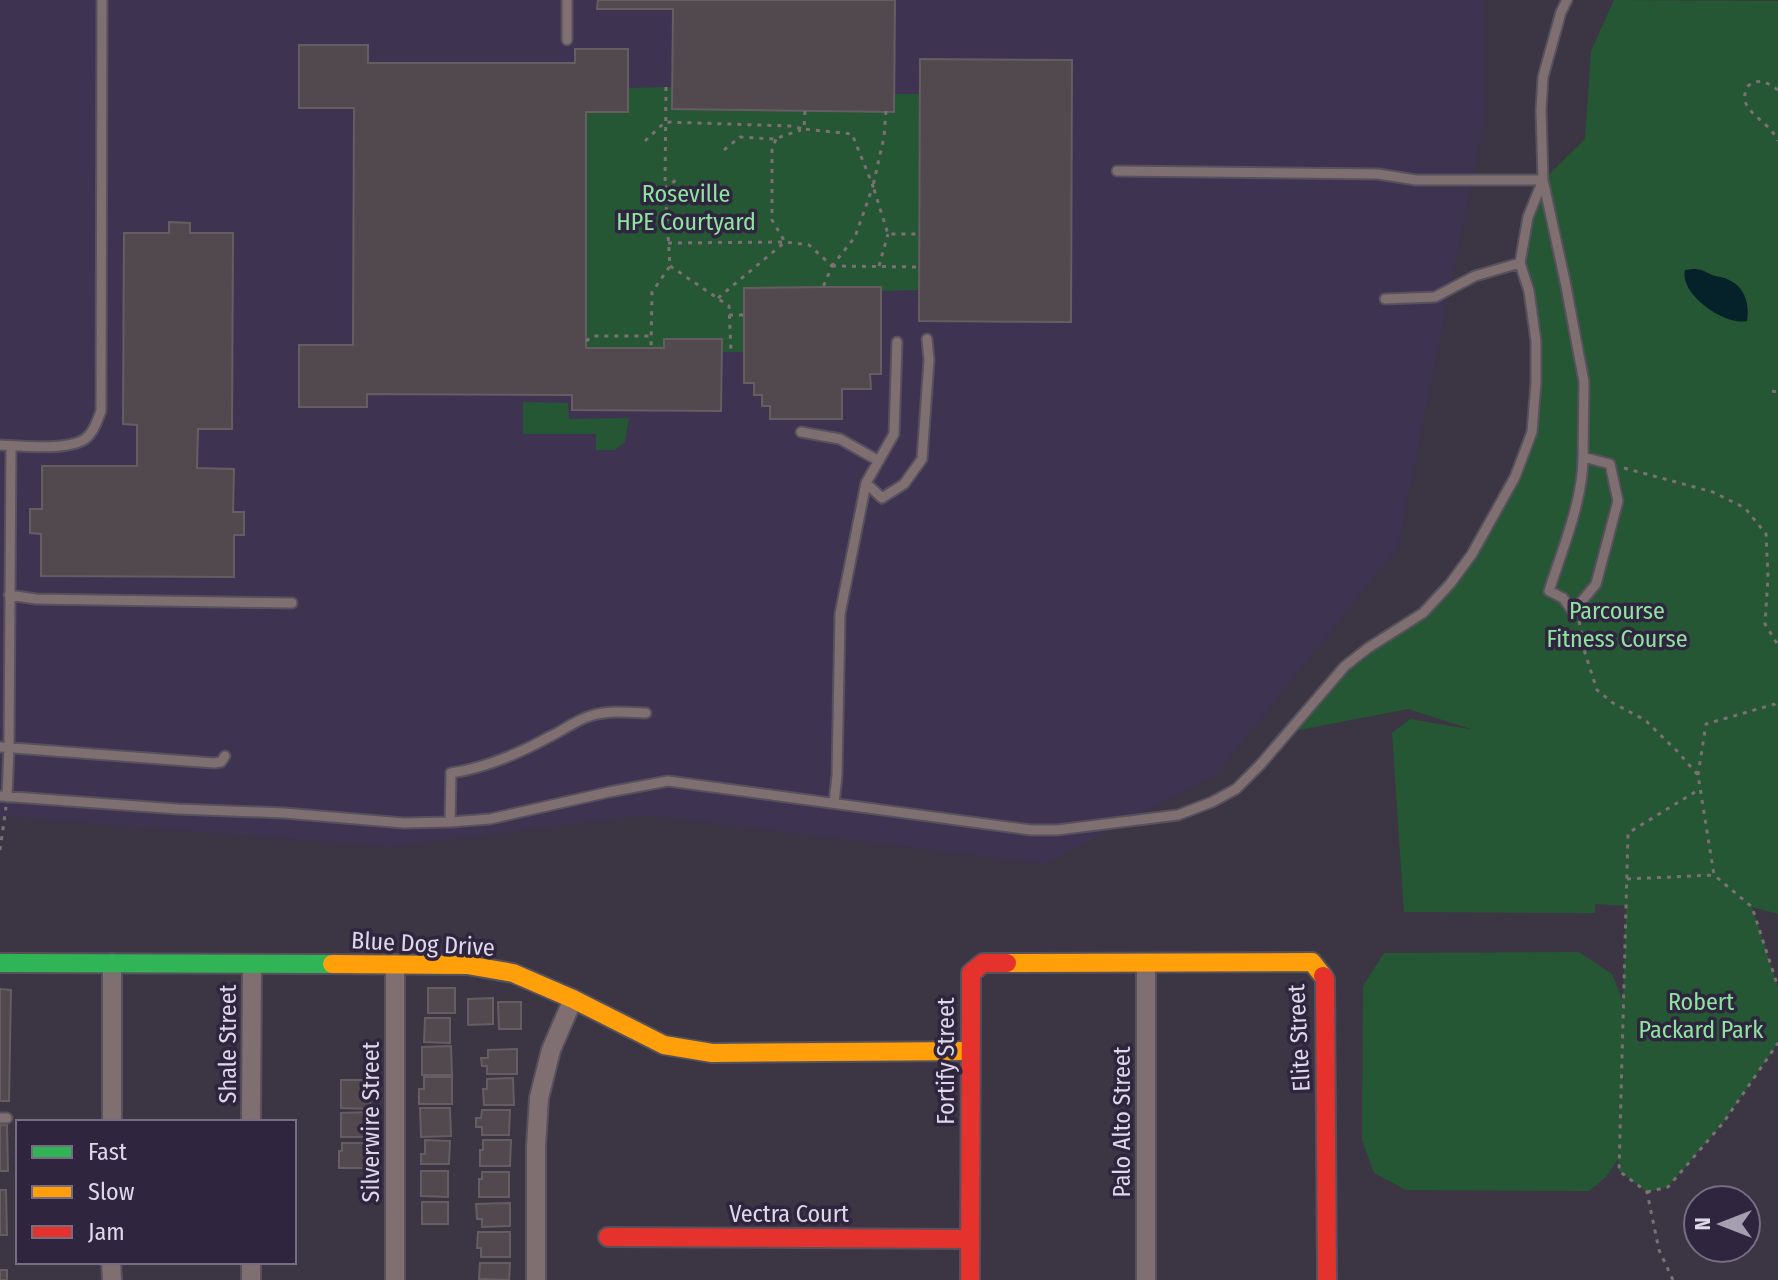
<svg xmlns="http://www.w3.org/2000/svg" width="1778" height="1280" font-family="'Fira Sans Condensed',sans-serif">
<rect width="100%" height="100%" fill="#3b3544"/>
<!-- built -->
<path fill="#3f3352" d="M0,0H1484L1485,117L1398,547L1217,774L1044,864L646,815L391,847L0,816Z"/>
<!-- green -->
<path fill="#255734" d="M1614,0L1778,1V914L1752,907L1778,987V1043L1723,1123L1668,1187L1647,1192L1619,1171L1618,1159L1606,1177L1589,1191L1406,1190L1374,1173L1362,1140L1363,986L1384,953L1579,952L1612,974L1623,1001L1626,906L1595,904V913L1404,912L1392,733L1410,719L1474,730L1408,709L1289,732L1345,666L1395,631L1450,585L1496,513L1532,432L1536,341L1520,263L1528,217L1543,180L1585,139L1591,51Z
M672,87L673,109L894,111V94H920L919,290L881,291L880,287L744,288V352H722L664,339V348H586V112H627L628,88Z
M523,402L568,403L569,419L629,418L625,442L615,450H596V434H523Z"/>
<!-- water -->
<path fill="#05222a" d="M1693,269C1701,269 1704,271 1712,275C1718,277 1725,277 1731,281C1745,288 1750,306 1747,321C1725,326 1679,294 1685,270Z"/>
<!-- building -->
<path fill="#51494d" stroke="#665d62" stroke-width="2" d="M598,0H895L894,112L672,109L673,9H597Z
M299,45H368V63H575V49H628V112H586V348H664V339H722L721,411L572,410V395L367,394V407H299V345H353L354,108H299Z
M920,59L1072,60L1071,322L919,321Z
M169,222L190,223V233H233L232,429H198L197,468L234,469L233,512H244V535H234V577L41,576V534L30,533V509H42V466H137V425L123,424L124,233H169Z
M823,287H881V374H870L871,389H842V419H770V406H762V395H754V383H744V288Z
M428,988H455V1013H428Z
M0,989L11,990L9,1101H0Z
M493,998V1024L468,1025V999Z
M498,1002H521V1029H499Z
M425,1018H450V1043L424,1042Z
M451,1046L452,1075H422V1047Z
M517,1049V1074H487V1066H482L481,1058H488V1050Z
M424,1077H452V1104H419V1089H424Z
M513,1078L514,1105H484L483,1089H487V1079Z
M341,1080H371L370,1109L341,1108Z
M420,1108H450L451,1136L421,1137Z
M482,1110H510L509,1135H482V1127H476V1118H481Z
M370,1112V1137H341V1113Z
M0,1125H7L8,1171H0Z
M425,1140L450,1141L449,1164H421V1154H425Z
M483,1140H511L510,1166H480V1150H483Z
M342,1143H369V1168H339V1151H342Z
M421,1171H448V1197L421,1196Z
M482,1172H509V1197H479V1179H482Z
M0,1190H6L7,1235H0Z
M422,1202H448V1224H422Z
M510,1203V1226L482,1227V1219H477L476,1204Z
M478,1232H510V1257H481V1248H477Z
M480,1263H510L509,1280L479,1279Z
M0,1270H7V1280H0Z"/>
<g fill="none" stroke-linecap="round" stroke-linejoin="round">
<!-- lane casing -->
<g stroke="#56515d" stroke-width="13">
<path id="lane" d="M567,0V40
M1117,171L1378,174L1416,180H1543L1565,281L1584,382L1583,457C1583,501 1562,550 1549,591L1563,598L1573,612L1596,584L1618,501L1610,464L1583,457
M1385,299L1435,297L1475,276L1520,263
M801,432L840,439L879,461
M0,445C21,446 67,451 85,439C94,432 97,421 101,411L102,0
M866,483L894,434L897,342
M9,595L36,599L292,603
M0,747L214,763L221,762L225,756
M0,796L178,809L284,813L404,823L450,822L490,819L609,792L668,781L1031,830H1057L1178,815L1212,802L1236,789L1260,765L1345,666L1368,648L1423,613L1450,584L1472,554L1515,477L1532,432L1536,382V341L1529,291L1520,263L1528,217L1543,180L1541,110L1543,77L1561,12L1567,0
M7,797L9,747L11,446
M834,803L837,775L840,614L866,483L882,498L904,484L922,459L929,360L927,339
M450,822L451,773C485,768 520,753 551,736C564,730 576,720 590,716C608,710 627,712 646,713
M0,1118H7"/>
</g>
<!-- street casing -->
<g stroke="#56515d" stroke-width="22">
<path id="street" d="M1146,964V1280
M112,1122V963
M251,1122L252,966
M111,1262L112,1280
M251,1280V1262
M395,1280V964
M536,1280V1146L539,1098L551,1050L573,999"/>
</g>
<!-- fast casing -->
<g stroke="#56515d" stroke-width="22">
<path id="fast" d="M0,963L332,964"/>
</g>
<!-- slow casing -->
<g stroke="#56515d" stroke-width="22">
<path id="slow" d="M1007,963L1312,962L1323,976
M332,964L467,965L513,973L573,999L664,1045L712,1053L970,1051"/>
</g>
<!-- jam casing -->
<g stroke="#56515d" stroke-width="22">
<path id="jam" d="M1323,976L1325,979L1327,1280
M608,1237L970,1239
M970,1280L971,973L983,963H1007"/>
</g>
<!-- path -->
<path stroke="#7c7074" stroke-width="3" stroke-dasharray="4 6" stroke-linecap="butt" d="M666,87L665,188L680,177
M1778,90C1768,83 1759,77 1748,86C1734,111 1768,118 1778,141
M805,111L804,129L852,134L873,186L855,237L832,266
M886,111L884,137L873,186L888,234H919
M645,141L665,122L790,126L804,129
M724,150L740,137L774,139L801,130
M645,194L665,188L670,266L652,292L651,348
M668,243L785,242L809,245L832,266L823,287
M670,266L729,306L731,352
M832,266L919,267
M879,266L888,234
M718,298L785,242L772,220V150L776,139
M729,315H744
M586,341L593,336H651
M1772,391L1778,392
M1624,468L1713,492L1745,508L1766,534L1768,577L1765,624L1778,645
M1579,621L1585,653L1597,690L1613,703L1645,720L1677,751L1698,775L1714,875L1752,907L1778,987
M1698,775L1706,724L1775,704L1778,700
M0,850L6,807
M1627,879L1714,875
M1647,1192L1668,1187L1723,1123L1778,1043
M1673,1280L1659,1250L1647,1192L1619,1171L1628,833L1700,789"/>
<!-- lane -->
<use href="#lane" stroke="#7f6f71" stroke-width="9"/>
<!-- street -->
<use href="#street" stroke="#7f6f71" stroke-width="18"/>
<!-- fast -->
<use href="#fast" stroke="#30b455" stroke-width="18"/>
<!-- slow -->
<use href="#slow" stroke="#ff9f0a" stroke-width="18"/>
<!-- jam -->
<use href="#jam" stroke="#e5322d" stroke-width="18"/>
</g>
<g text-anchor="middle" stroke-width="7" stroke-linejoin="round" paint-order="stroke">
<!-- park labels -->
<g font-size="24" fill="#8ee49f" stroke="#30253f">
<text x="686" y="202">Roseville<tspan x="686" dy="28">HPE Courtyard</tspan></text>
<text x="1617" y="619">Parcourse<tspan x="1617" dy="28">Fitness Course</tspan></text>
<text x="1701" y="1010">Robert<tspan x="1701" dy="28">Packard Park</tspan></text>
</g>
<!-- street labels -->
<g font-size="24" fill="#ded8e9" stroke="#30253f">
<text transform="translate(423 944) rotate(3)" y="8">Blue Dog Drive</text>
<text transform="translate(1299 1038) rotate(-93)" y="8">Elite Street</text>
<text transform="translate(228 1044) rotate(-90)" y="8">Shale Street</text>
<text transform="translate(946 1061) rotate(-90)" y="8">Fortify Street</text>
<text transform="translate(371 1122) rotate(-90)" y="8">Silverwire Street</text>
<text transform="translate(1122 1122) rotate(-90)" y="8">Palo Alto Street</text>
<text x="789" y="1222">Vectra Court</text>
</g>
</g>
<!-- legend -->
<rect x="16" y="1120" width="280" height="144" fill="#30253f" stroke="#766d83" stroke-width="2"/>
<rect x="32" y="1146" width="40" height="12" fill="#30b455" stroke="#766d83" stroke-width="2"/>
<text x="88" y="1160" font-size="24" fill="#ded8e9">Fast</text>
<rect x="32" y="1186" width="40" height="12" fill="#ff9f0a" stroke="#766d83" stroke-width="2"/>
<text x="88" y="1200" font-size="24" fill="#ded8e9">Slow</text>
<rect x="32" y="1226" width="40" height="12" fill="#e5322d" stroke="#766d83" stroke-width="2"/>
<text x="88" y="1240" font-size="24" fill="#ded8e9">Jam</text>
<!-- north arrow -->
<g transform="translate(1722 1224) rotate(270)"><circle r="38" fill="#30253f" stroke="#766d83" stroke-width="2"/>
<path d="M0-6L14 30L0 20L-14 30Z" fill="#a59faf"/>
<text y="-12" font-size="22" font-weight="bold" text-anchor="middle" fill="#ded8e9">N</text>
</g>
</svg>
